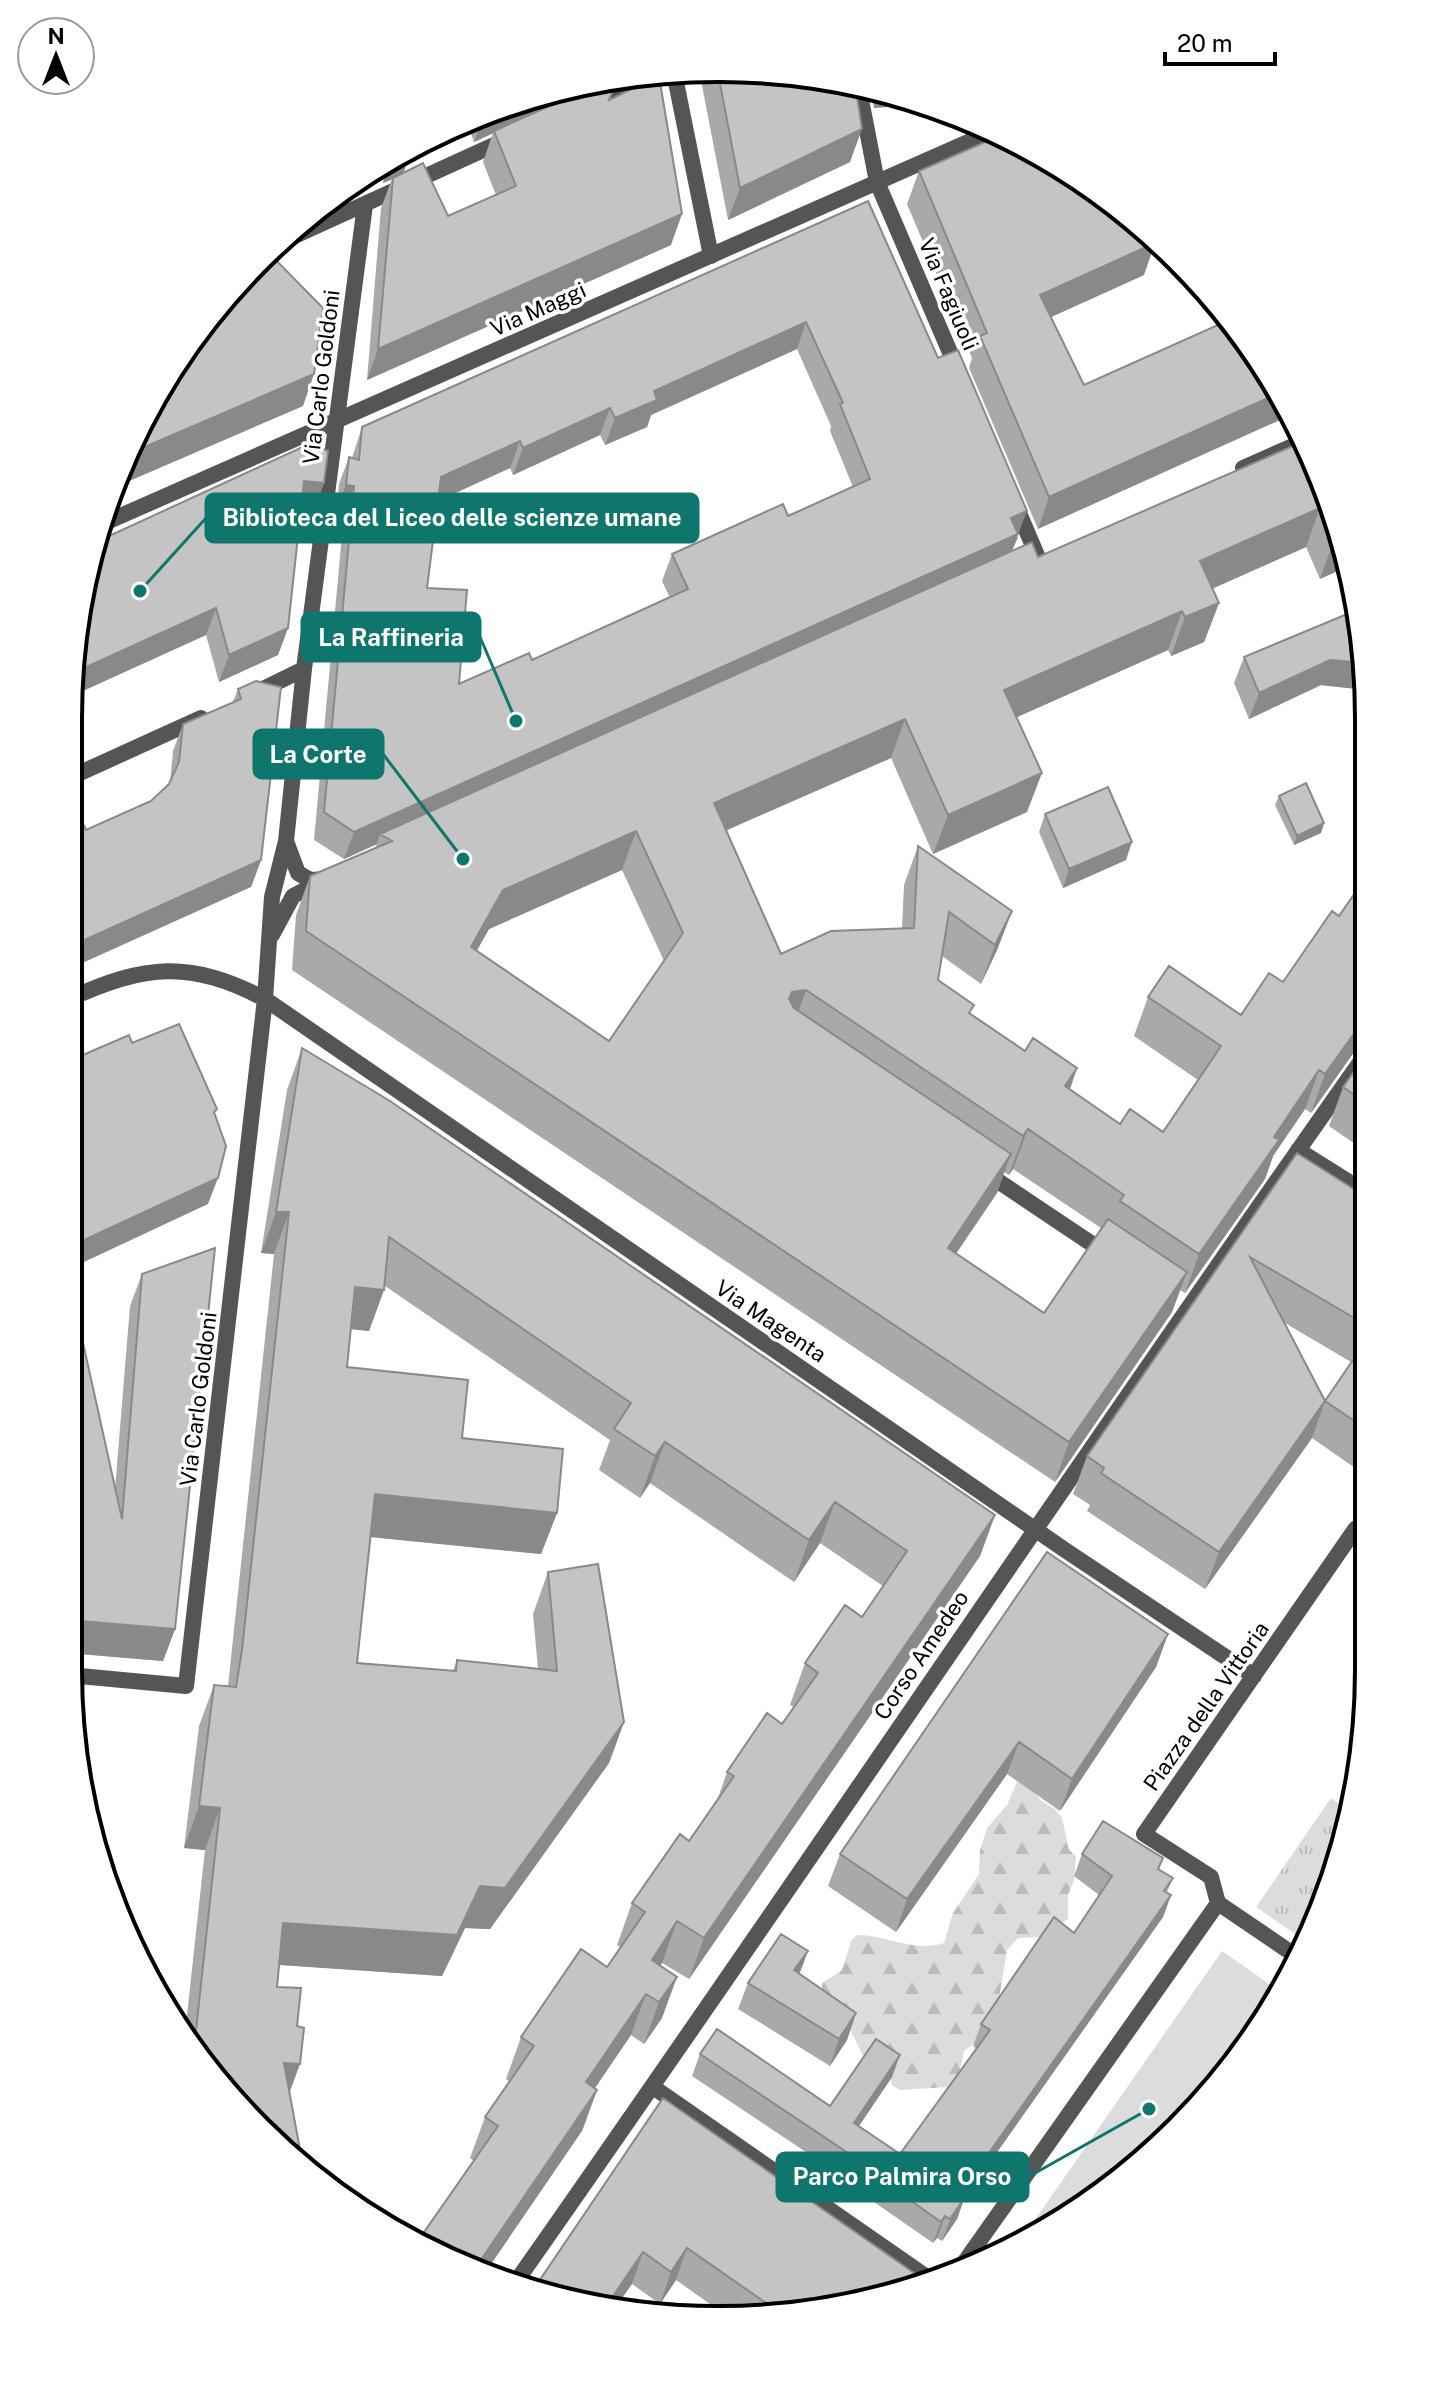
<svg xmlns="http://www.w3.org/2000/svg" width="1437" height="2388" font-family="'Public Sans',sans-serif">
<defs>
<pattern id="grass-tufts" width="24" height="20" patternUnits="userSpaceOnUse" patternTransform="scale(2)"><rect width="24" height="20" fill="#dcdcdc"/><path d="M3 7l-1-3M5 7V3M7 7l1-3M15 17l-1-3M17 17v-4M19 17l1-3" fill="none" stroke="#bbb"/></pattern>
<pattern id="forest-firs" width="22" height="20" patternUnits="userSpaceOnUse" patternTransform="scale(2)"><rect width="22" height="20" fill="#dcdcdc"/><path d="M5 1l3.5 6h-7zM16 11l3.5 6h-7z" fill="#bbb"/></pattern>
</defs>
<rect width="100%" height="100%" fill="#fff"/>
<!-- grass -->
<path fill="url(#grass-tufts)" d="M1331,1798L1348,1810L1334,1879L1304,1940L1256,1907Z"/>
<!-- forest -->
<path fill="url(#forest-firs)" d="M1022,1770L1040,1800L1055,1809L1062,1818L1069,1850L1076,1856L1074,1880L1068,1895V1919L1040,1937L1018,1938L1007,1950L994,2029L964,2051L959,2074L949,2087L900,2090L893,2086L887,2071L866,2062L849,2027L822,1991V1983L842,1970L851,1941L857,1935C888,1935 913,1953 944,1943L953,1913L979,1874L980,1850L987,1828L1007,1805Z"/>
<!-- park -->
<path fill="#dcdcdc" d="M1222,1951L1279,1991L1259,2031L1114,2186L1025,2234Z"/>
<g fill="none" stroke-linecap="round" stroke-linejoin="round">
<!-- pedestrian -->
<path stroke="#555" stroke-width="16" d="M1218,1903L1296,1956"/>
<!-- minor -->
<path stroke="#555" stroke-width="16" d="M674,72L711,256
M858,84L877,182L958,371
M595,99L647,75
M277,244L505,140
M1243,468L1302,442
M1016,506L1039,560
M100,525L993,131
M255,693L304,669
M69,778L201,718
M286,841L298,873L310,880L328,879
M272,935L293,896L322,881
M69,999C146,964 190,960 265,999L1065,1550L1254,1676
M1298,1150L1368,1194
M983,1171L1110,1256
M69,1675L186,1686L265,999L272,897L286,841L304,669L365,205
M653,2087L934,2282
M961,2267L1218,1903L1211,1877L1144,1834L1356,1528L1368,1536
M513,2286C801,1876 1079,1460 1368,1051"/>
</g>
<!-- wall -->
<path fill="#a9a9a9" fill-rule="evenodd" d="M719,68L857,96L850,162L728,220L699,70Z
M618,78L610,99L671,245L367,380L381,208L392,179L383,183L385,169L357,177L470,117L592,80ZM470,131L474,142L493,133L483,162L496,195L448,216L403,173L408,159Z
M869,88L921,104L874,108Z
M919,171L1144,275L1051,317L1084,385L1229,320L1038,529L969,368L972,358L907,204Z
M868,201L1018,538L1012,551L1038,557L1302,442L1347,550L1320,579L1306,547L1212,589L1219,603L1204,642L1171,656L1168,650L1017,717L1027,812L933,854L891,758L726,830L781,954L902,928L904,885L918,846L1012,911L997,950L981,984L942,956L938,980L971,1014L1025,1051L1077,1068L1070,1090L1120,1124L1163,1132L1198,1080L1134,1036L1148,997L1241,1015L1359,1045L1311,1113L1305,1109L1273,1156L1265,1179L1185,1293L1180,1290L1172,1312L1055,1482L292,970L296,915L310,876L375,848L377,844L344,859L314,840L344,513L336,512L339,484L349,457L352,458L362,427ZM797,349L831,426L830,431L853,487L788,516L672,554L662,581L670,598L532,660L459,684L427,588L438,501L510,468L513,475L600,435L605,445L647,427L651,415ZM622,870L664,961L609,1041L477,950L489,929ZM1013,1169L1101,1228L1044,1313L956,1254L997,1193L1004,1172L1009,1175Z
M178,357L303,406L129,481L133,460L128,459Z
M324,483L314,510L301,509L288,628L278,655L219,682L206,635L75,694L73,738L69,740V676Z
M1244,657L1366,690L1321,685L1249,719L1234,683Z
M256,681L261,860L251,887L86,830L151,801L170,783L173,751L183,724L233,702L238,689Z
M1279,796L1324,823L1321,833L1294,845L1275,805Z
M1045,814L1126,860L1063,888L1039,832Z
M1368,830V854L1360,849Z
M302,1048L995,1515L980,1556L689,1979L662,1963L660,1965L662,2018L644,2044L631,2035L595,2088L597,2090L582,2131L474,2161L470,2158L485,2117L510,2082L506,2079L521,2037L607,1967L620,1947L617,1945L632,1903L689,1841L717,1801L727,1772L782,1724L794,1707L790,1705L805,1663L862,1617L883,1586L820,1543L794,1582L650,1483L640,1498L599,1470L610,1440L385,1286L369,1331L351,1329L347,1367L462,1438L557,1513L541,1554L371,1537L357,1663L453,1671L457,1660L538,1669L533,1614L548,1572L624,1722L609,1763L490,1929L465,1928L442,1976L279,1965L202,2065L185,2033L205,1850L184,1848L199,1726L214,1685L228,1686L274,1254L261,1253L287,1090Z
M1368,1052V1153L1329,1126L1343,1087Z
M1297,1153L1368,1198V1477L1312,1438L1205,1589L1087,1511L1090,1505L1073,1494L1087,1456ZM1285,1323L1351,1362L1325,1401Z
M142,1274L175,1629L163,1661L68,1653L69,1284L115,1489L130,1306Z
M1168,1634L1156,1667L1060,1811L1007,1774L896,1932L828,1886L840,1854Z
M1082,1854L1163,1858L1158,1869L1173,1878L1167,1892L1171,1895L1163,1917L964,2199L957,2219L942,2241L937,2238L933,2243L874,2202L875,2198L692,2076L700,2054L830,2106L892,2077L859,2126L900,2154L977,2049L973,2046L981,2024L1074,1933L1099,1895L1074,1876Z
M800,1974L856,2013L847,2040L830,2066L738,2009L748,1983Z
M663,2098L927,2286L730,2318L676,2280L660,2304L632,2284Z"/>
<!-- shaded-wall -->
<path fill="#898989" d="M613,78L474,142L485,113L592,80Z
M852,83L861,85L852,110Z
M880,91L921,104L874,108Z
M476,116L470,131L408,159L403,175L383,183L392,159L470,117Z
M862,129L850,162L728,220L740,188Z
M387,161L385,169L348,185L357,177Z
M682,214L671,245L367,380L378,349Z
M1155,243L1144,275L1029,327L1040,295Z
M806,322L797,349L651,415L647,427L605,445L615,418L654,391Z
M314,374L303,406L129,481L140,449Z
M1281,392L1291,415L1038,529L1049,497Z
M610,408L600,435L513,475L523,448Z
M520,441L510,468L431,504L441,477Z
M304,481L324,483L314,510L295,508Z
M346,485L354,486L344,513L336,512Z
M1320,508L1306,547L1186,600L1200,561Z
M1027,511L1008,561L380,834L377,844L344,859L354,832Z
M1341,537L1347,550L1349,566L1320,579L1334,540Z
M1219,603L1204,642L1171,656L1185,617Z
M216,608L206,635L72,696L69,702L73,673Z
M1182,611L1168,650L990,729L1004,690Z
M288,628L278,655L219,682L229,655Z
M1330,660L1366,663L1368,676V688L1366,690L1321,685L1249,719L1259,693Z
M83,711L73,738L69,740V718Z
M905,719L891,758L700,842L714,803Z
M1042,773L1027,812L933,854L948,815Z
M1324,823L1321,833L1294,845L1297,836Z
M636,831L622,870L489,929L457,986L471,947L503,890Z
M1132,842L1126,860L1063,888L1069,869Z
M261,860L251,887L69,969V947Z
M1012,911L997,950L981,984L995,945Z
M806,990L792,1029L777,1031L792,992Z
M1368,1014V1041L1359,1045L1311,1113L1325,1074Z
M1077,1068L1063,1107L1065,1086Z
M1319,1070L1305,1109L1273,1156L1265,1179L1185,1293L1199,1254L1274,1137Z
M1028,1129L1013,1169L1009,1175L1023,1136Z
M1011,1154L997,1193L933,1287L948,1248Z
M218,1178L208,1204L69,1269V1247Z
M276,1212H289L274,1254L261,1253Z
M1187,1272L1172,1312L1055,1482L1069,1442Z
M355,1287L384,1290L369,1331L340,1328Z
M1325,1401L1312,1438L1205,1589L1219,1552Z
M665,1442L650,1483L640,1498L655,1456Z
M375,1494L557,1513L541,1554L360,1536Z
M835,1502L820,1543L794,1582L809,1540Z
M995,1515L980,1556L689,1979L704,1938Z
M68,1620L175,1629L163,1661L68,1653Z
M1168,1634L1156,1667L1060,1811L1072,1779Z
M624,1722L609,1763L490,1929L465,1928L442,1976L268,1964L283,1923L480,1886Z
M1019,1742L1007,1774L896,1932L907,1899Z
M199,1806L220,1808L205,1850L184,1848Z
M1171,1895L1163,1917L964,2199L957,2219L942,2241L960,2194Z
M677,1921L662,1963L637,2001L652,1960Z
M808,1951L798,1978L794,1970Z
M677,1977L662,2018L644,2044L659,2002Z
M646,1994L631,2035L571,2123L586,2082Z
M856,2013L847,2040L830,2066L839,2039Z
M900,2055L892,2077L846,2145L854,2123Z
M284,2063L300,2064L285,2105Z
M597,2090L582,2131L485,2273L476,2267Z
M945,2216L937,2238L933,2243L941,2222Z
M687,2248L676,2280L660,2304L671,2272Z
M643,2252L632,2284L618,2304L609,2302Z"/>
<!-- building -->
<path fill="#c4c4c4" stroke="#898989" stroke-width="2" fill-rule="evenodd" d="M717,68L846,81L855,83L862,129L740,188Z
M659,76L682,214L378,349L393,178L423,163L448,216L516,186L494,131L609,79L618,78L609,100Z
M1001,135L1080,178L1155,243L1040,295L1084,385L1229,320L1281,392L1049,497L980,336L987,333L919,171Z
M868,201L938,358L958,350L1027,511L1011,518L1018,534L354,832L324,812L354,486L346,485L349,457L359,460L362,427ZM806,322L843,403L840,404L870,479L788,516L783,504L672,554L688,589L532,660L529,653L459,684L467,590L427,588L441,477L520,441L523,448L610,408L615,418L657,400L654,391Z
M267,251L323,308L314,374L140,449L145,427H143L178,357L259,258Z
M1302,442L1341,537L1334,540L1320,508L1200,561L1219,603L1185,617L1182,611L1004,690L1042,773L948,815L905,719L714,803L781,954L831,931L914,928L918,846L1012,911L995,945L949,912L938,980L974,1005L969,1013L1025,1051L1033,1038L1077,1068L1065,1086L1120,1124L1130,1109L1163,1132L1221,1046L1148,997L1169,966L1241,1015L1269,973L1283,982L1332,911L1339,916L1368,874V1014L1325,1074L1319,1070L1274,1137L1279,1140L1199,1254L1120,1201L1124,1195L1028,1129L1023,1136L806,990L792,992L789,999L794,1008L1011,1154L948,1248L1044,1313L1108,1219L1187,1272L1069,1442L306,931L310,876L392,841L380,834L1032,542L1038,557ZM636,831L683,933L609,1041L471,947L503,890Z
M309,444L328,451L324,483L304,481L288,628L229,655L216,608L73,673L77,682L71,684L83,711L69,718V676L96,542Z
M1357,610L1366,663L1330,660L1259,693L1244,657Z
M256,681L281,687L261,860L69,947V811L76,808L86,830L151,801L169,784L179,762L183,724L241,699L238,689Z
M1306,783L1324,823L1297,836L1279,796Z
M1108,787L1132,842L1069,869L1045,814Z
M179,1024L217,1109L214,1112L226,1146L218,1178L69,1247V1061L129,1035L132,1043Z
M302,1048L390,1101L995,1515L704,1938L677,1921L652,1960L677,1977L659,2002L646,1994L586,2082L597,2090L476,2267L420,2238L498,2126L485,2117L534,2046L521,2037L581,1949L607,1967L645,1912L632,1903L680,1834L689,1841L734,1776L727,1772L767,1713L782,1724L818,1673L805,1663L845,1605L862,1617L907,1551L835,1502L809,1540L665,1442L655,1456L614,1429L631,1403L389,1237L384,1290L355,1287L347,1367L468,1380L462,1438L563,1449L557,1513L375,1494L357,1663L456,1671L457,1660L557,1671L548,1572L598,1564L624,1722L505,1888L480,1886L457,1935L283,1923L277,1987L301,1988L297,2026L304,2028L300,2064L284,2063L303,2166L202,2065L194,2049L220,1808L199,1806L214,1685L236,1687L242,1650L289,1212H276Z
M1368,1052V1104L1343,1087Z
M1297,1153L1368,1198V1326L1250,1257L1325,1401L1219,1552L1101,1473L1104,1468L1087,1456Z
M215,1248L175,1629L68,1620L69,1284H70L122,1519L142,1274Z
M1368,1338V1430L1325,1401Z
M1047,1552L1168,1634L1072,1779L1019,1742L907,1899L840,1854Z
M1103,1821L1163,1858L1158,1869L1173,1878L1164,1891L1171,1895L960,2194L965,2197L950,2219L945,2216L941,2222L882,2180L884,2177L700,2054L717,2029L830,2106L876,2039L900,2055L854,2123L900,2154L990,2030L981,2024L1054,1917L1074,1933L1112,1876L1082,1854Z
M781,1934L808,1951L794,1970L856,2013L839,2039L748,1983Z
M663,2098L930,2284L927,2286L776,2310L687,2248L671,2272L643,2252L609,2302L533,2290Z"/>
<g text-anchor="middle" stroke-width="7" stroke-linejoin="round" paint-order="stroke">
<!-- street labels -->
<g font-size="22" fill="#000" stroke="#fff">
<text transform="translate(949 294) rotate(67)" y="8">Via Fagiuoli</text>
<text transform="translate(538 309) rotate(-24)" y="8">Via Maggi</text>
<text transform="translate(321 377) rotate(-83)" y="8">Via Carlo Goldoni</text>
<text transform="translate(771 1321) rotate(34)" y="8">Via Magenta</text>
<text transform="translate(198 1399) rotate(-83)" y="8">Via Carlo Goldoni</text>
<text transform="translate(921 1655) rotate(-56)" y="8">Corso Amedeo</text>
<text transform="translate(1206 1706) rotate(-55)" y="8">Piazza della Vittoria</text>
</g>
</g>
<!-- crop -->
<path d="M0 0H1437V2388H0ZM718 82H719A636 636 0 0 1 1355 718V1670A636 636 0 0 1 719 2306H718A636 636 0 0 1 82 1670V718A636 636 0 0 1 718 82Z" fill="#fff" fill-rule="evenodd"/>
<path fill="none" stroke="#000" stroke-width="4" d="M718 82H719A636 636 0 0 1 1355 718V1670A636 636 0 0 1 719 2306H718A636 636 0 0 1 82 1670V718A636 636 0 0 1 718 82Z"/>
<!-- callouts -->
<path fill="none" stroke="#0f766e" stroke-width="3" d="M140 591L206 518M516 721L480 637M463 859L383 754M1149 2109L1028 2177"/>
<g fill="#0f766e" stroke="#fff" stroke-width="3">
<circle cx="140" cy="591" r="8"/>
<circle cx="516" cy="721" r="8"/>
<circle cx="463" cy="859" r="8"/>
<circle cx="1149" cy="2109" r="8"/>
</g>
<g fill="#0f766e" stroke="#0f766e" stroke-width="3">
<rect x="206" y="494" width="492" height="48" rx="8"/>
<rect x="302" y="613" width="178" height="48" rx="8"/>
<rect x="254" y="730" width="129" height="48" rx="8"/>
<rect x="777" y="2153" width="251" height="48" rx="8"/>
</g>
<g font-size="24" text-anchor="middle" font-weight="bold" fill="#fff">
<text x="452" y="526">Biblioteca del Liceo delle scienze umane</text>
<text x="391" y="646">La Raffineria</text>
<text x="318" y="763">La Corte</text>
<text x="902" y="2185">Parco Palmira Orso</text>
</g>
<!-- north arrow -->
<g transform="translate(56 56)"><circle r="38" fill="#ffffff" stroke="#999999" stroke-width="2"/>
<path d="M0-6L14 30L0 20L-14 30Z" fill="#000000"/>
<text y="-12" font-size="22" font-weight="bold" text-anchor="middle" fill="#000000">N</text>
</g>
<!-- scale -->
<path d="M1165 52v12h110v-12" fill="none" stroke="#000000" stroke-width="4"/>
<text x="1177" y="52" font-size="24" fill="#000000" stroke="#ffffff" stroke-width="6" paint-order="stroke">20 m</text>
</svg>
